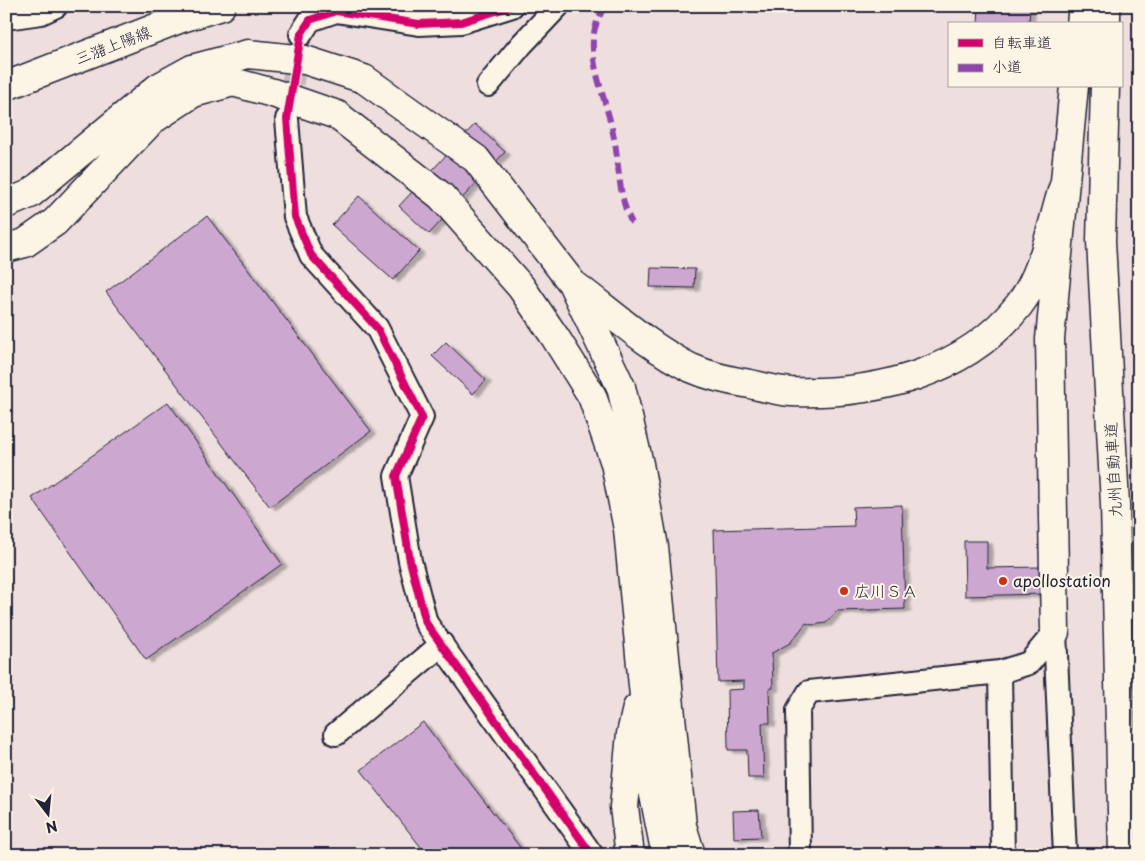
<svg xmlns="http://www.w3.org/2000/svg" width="1145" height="861" font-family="'Playpen Sans','Klee One',sans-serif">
<defs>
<filter id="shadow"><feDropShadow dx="5.5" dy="3" stdDeviation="1" flood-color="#0004"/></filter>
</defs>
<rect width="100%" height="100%" fill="#eedede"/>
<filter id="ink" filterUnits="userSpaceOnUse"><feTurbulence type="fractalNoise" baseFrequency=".02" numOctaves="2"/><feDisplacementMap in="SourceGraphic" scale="10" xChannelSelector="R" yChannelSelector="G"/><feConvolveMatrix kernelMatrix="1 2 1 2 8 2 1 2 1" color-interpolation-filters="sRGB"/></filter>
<g filter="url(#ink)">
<!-- building -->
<path fill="#cca7cf" stroke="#22223b" filter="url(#shadow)" d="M979,6H1030L1029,24H978Z
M475,124L505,152L429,234L399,206Z
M359,196L419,251L393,280L332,225Z
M207,216L371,431L270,507L106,292Z
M651,268L695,269L694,288L650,287Z
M446,342L486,380L473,394L432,356Z
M168,402L282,564L146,660L32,498Z
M902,505L905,609L837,611L826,623L812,625L806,623L790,643L772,653L773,688L769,689L770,723H762L764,778H748L747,750H728L727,690L744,689V681L718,682L714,530L854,526L853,507Z
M964,541H987V568L1041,567V594L965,596Z
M423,722L526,855H427L361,770Z
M759,810L761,837L734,838L733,811Z"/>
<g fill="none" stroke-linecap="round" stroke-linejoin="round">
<!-- minor-tunnel -->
<path stroke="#c5b8bd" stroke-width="22" stroke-dasharray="22 11" stroke-linecap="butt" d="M287,116L301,34"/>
<!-- minor casing -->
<g stroke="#22223b" stroke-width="26">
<path id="minor" d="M6,18L41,13L56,6
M301,34L310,20L336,11L419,24L461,22L512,6
M488,85L522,44L558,6
M287,119L295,217L311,255L377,328L422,417L396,476L410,561L426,623L592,855
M1055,632L1065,855
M1000,672L1003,855
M336,734L442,644
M800,855L798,710L809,692L1000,672L1029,663L1055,632"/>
</g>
<!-- major casing -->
<g stroke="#22223b" stroke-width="31">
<path id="major" d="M6,86L179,19L221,6"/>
</g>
<!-- highway casing -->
<g stroke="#22223b" stroke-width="31">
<path id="highway" d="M1081,24L1083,6
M1106,24V6
M1105,86L1101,241L1115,504L1123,855
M6,204L30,194L159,87L192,69L248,54L305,60L364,79L476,159L572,283L621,387L639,464L654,547L682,826L691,855
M6,248L25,243L55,222L152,120L193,93L233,82L273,93L337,115L441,196L521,287L555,337L592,396L615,463L628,529L653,790L666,855
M577,287C614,315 649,347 691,368C709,376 731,381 750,384C763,387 777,391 791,392C874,395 965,374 1019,305C1044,273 1051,226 1063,188
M1055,632L1050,339L1074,86
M630,855L624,807L631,734L637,708"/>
</g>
<!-- minor -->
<use href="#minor" stroke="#fcf5e5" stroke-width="22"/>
<!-- major -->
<use href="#major" stroke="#fcf5e5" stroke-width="28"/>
<!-- highway -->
<use href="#highway" stroke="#fcf5e5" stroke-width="28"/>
<!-- quiet -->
<path stroke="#8e44ad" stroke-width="6" stroke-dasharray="12 6" stroke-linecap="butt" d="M605,6C599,15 594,28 593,39C591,69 607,103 613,133C620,163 617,196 632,223"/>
<!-- cycleway casing -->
<g stroke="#fcf5e5" stroke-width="11">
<path id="cycleway" d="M512,6L461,22L419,24L336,11L310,20L301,34L287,119L295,217L311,255L377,328L422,417L396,476L410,561L426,623L592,855"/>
</g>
<!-- cycleway -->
<use href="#cycleway" stroke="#d6006c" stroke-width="8"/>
</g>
</g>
<!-- markers -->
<g fill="#c8321e" stroke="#fcf5e5" stroke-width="2">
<circle cx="1003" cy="581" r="5"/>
<circle cx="844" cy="591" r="5"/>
</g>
<g text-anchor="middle" stroke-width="4" stroke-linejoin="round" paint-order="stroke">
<!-- street labels -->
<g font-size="16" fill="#22223b" stroke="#fcf5e5">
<text transform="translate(113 45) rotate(-21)" y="6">三潴上陽線</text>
<text transform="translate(1113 470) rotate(-93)" y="6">九州自動車道</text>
</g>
<!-- poi labels -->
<g font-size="16" fill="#22223b" stroke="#fcf5e5" text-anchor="start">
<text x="1013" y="587">apollostation</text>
<text x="854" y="597">広川ＳＡ</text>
</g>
</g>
<!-- margin -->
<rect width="1145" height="861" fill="none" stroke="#fcf5e5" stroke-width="25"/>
<rect x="12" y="12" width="1120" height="836" fill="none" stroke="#22223b" stroke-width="2" filter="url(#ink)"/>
<!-- legend -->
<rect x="948" y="22" width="175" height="65" fill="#fcf5e5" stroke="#a5a1a1"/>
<rect x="958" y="39" width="25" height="8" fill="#d6006c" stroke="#a5a1a1"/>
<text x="992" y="48" font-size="15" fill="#22223b">自転車道</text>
<rect x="958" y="64" width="25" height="8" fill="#8e44ad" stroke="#a5a1a1"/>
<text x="992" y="72" font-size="15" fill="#22223b">小道</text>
<!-- north arrow -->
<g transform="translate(48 814) rotate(164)" stroke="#fcf5e5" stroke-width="4" paint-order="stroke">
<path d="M0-4L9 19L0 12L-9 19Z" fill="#22223b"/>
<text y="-8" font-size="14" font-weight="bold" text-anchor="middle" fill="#22223b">N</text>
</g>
</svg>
